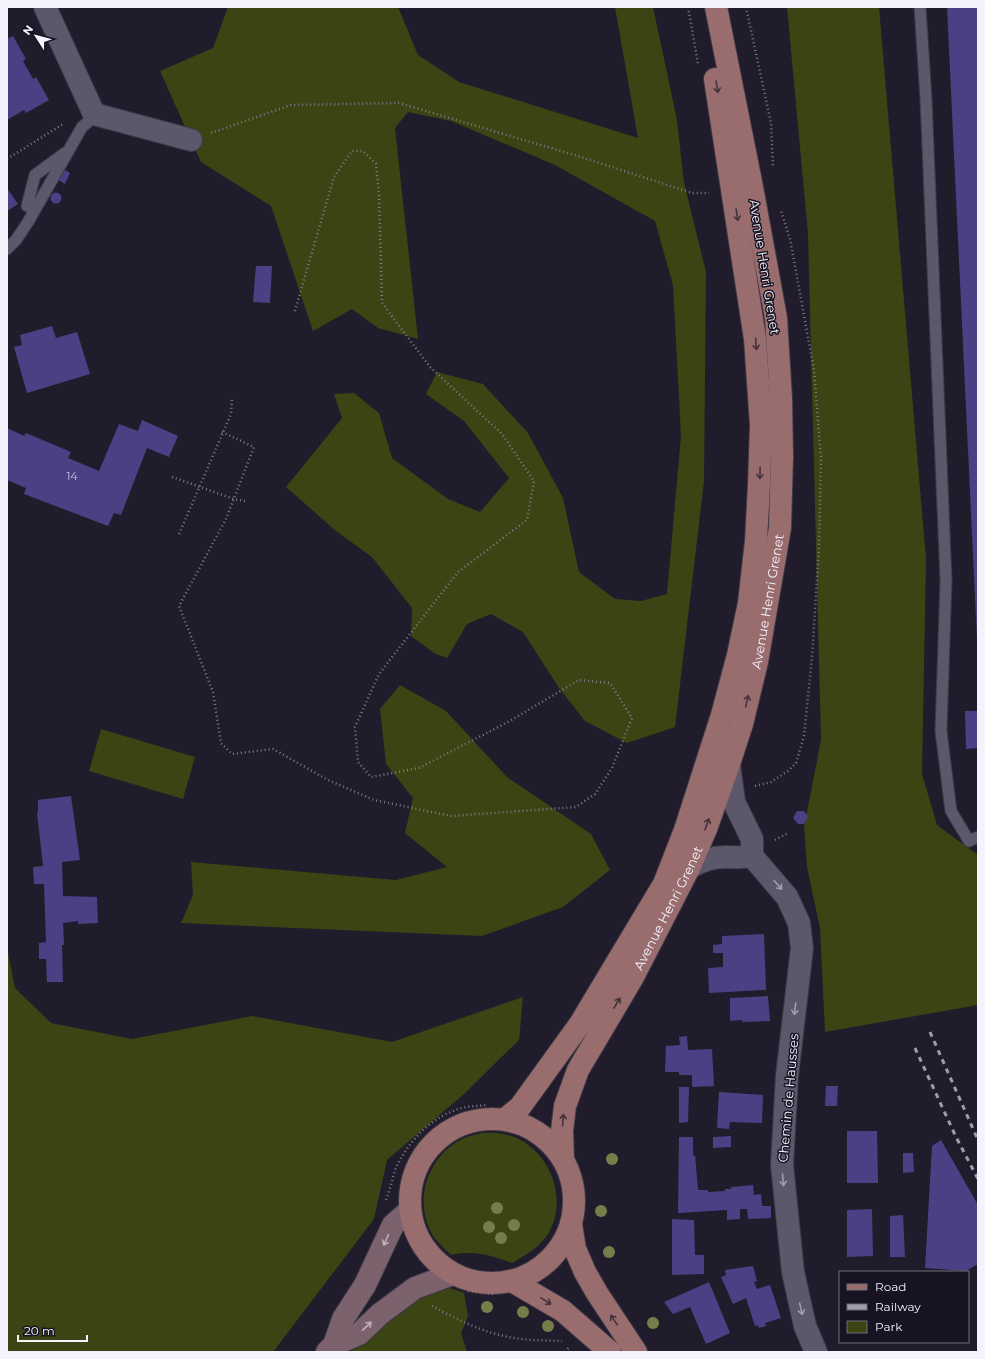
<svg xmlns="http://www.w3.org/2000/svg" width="985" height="1359" font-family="Montserrat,sans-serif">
<rect width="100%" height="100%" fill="#211c2c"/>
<!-- green -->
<path fill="#3b4413" d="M228,7H398L418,55L459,82L638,138L615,7H653L677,120L684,183L706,272L704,481L675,727L627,743L585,721L559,688L523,632L491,614L467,624L447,658L434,653L411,636L412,608L372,557L336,531L286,487L342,418L334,394L354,393L379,413L392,458L448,499L480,512L509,478L464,421L426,394L437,372L483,384L528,433L563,498L579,572L615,599L641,601L667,594L681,436L673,285L655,221L555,165L451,121L408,112L395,128L418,339L378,328L352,309L313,331L271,206L201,162L160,71L213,48Z
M787,7H879L926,559L922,774L937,825L978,855V1005L825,1032L820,928L807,867L804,827L821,740L808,234Z
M400,685L446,711L507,777L591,834L610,870L563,907L482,936L181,923L193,895L191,862L396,880L447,867L405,833L413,798L386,764L380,709Z
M101,729L195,757L183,799L89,771Z
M7,947L15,988L51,1023L132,1039L252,1016L392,1042L523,997L519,1040L464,1094L387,1160L374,1219L273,1352H7Z
M482,1133C488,1133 496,1132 503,1134C548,1142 572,1200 546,1237C537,1249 524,1256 512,1263C490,1255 474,1250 451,1255C445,1249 436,1242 432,1234C414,1201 426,1161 458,1141C465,1137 474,1135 482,1133Z
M450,1288L464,1293L468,1316L461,1333L467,1352H350L412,1299Z"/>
<!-- building -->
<path fill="#4b4083" d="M947,7H978V640H977Z
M13,36L26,59L23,61L33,79L36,77L49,100L26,113L24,110L7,120V39Z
M62,168L70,173L65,184L57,179Z
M7,188L18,204L7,211Z
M50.5 198a5.5 5.5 0 1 1 11 0a5.5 5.5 0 1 1-11 0Z
M256,266H272L270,303L253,302Z
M52,326L56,338L77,332L90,374L27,393L14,347L22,345L20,335Z
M142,420L178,436L169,457L147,448L121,515L114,513L108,526L24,494L26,488L7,480V428L24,436L26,433L71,452L68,458L99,471L119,424L138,431Z
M965,711H978V748L966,749Z
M71,796L80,860L62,862L63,896L97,897L98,923L78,924V921L63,923L64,945H62L63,982H47L46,959H39V943L46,942L44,884H34L33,867L43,866L37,813H38V800Z
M797,811H804L808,817L804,824H798L793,818Z
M764,934L766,990L709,993L708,968L723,967V953H713V945L722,944V936Z
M768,996L770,1021L742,1022V1020L730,1021V998Z
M687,1036L688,1050L712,1049L714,1086L692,1087V1075H679V1072H665L666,1046L680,1045L679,1037Z
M826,1086H838L837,1106H825Z
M679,1087H689L688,1122L679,1123Z
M719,1092L763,1095L762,1123L730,1122L729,1129L717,1128Z
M847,1131H877L878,1183H847Z
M731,1136V1147L713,1148V1137Z
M679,1137H693V1156L695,1155L698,1190H708V1192L725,1191V1189H731V1187L753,1185L754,1195L761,1194L762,1206H771V1218L748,1219L747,1209H740V1219L727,1220V1210L678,1213Z
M941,1140L978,1205V1264L966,1271L925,1268L932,1146Z
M903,1153H913L914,1172L903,1173Z
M872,1209L873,1256L847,1257V1210Z
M903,1215L905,1257H890V1216Z
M672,1219L694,1220L695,1255H704V1274L672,1275Z
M753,1266L757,1281L754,1282L757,1289L770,1285L781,1318L765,1323L766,1326L759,1328L758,1325L755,1326L746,1298L733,1304L721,1277L726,1275L725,1270Z
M709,1282L730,1333L706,1344L690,1307L673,1314L664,1302Z"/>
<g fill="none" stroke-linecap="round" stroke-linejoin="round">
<!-- lane casing -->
<g stroke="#3e3a47" stroke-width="13">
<path id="lane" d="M920,7L926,99L946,580L941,731L951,811L969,841L978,837
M27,206L35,175L65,153
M7,249L16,240L28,222L82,127L95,116"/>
</g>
<!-- street casing -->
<g stroke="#3e3a47" stroke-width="24">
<path id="street" d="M45,7L94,114L191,140
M729,764L734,802L752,839V856L787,897L799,923L802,948L787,1076L782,1165L793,1272L805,1326L816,1352
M689,868C700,861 713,857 726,857C737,857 741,858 752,856"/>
</g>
<!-- secondary casing -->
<g stroke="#3e3a47" stroke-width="24">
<path id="secondary" d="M334,1345L359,1334L380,1314L415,1288L453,1274
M327,1352L334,1345L343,1319L365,1285L393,1225L410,1210"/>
</g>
<!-- primary casing -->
<g stroke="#3e3a47" stroke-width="24">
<g id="primary">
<circle cx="492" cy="1201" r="82"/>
<path d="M505,1119L520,1107L580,1024L664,884L685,830L722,715L738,655L749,603L756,541L759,485L761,425L755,339L715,79"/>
<path id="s1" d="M563,1159L562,1131L565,1106L578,1070L633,977L689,868L706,829L729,764L742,724L757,662L780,528L782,457L781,398L776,318L752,187L716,7"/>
<path d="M571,1224L575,1249L585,1272L597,1293L636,1352"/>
<path d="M512,1281L563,1311L610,1352"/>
</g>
</g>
<!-- path -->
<path stroke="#7f7b89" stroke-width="2.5" stroke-dasharray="1 3" stroke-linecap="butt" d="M688,7L698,64
M746,7L771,123L773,168
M211,133L291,105L399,103L578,156L692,193H709
M7,159L63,124
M222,432L254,447L226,519L179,606L213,692L221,743L232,754L273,749L328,780L374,800L451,816L576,807L595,794L612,768L632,718L610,683L579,680L508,722L419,768L371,777L358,762L355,727L379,674L458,572L527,520L534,481L502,434L430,367L382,303L379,194L376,164L363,151H352L334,177L294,314
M172,477L234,499L245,501
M179,534L231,414L232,398
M755,786L771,782L788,771L796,763L804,736L812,657L819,547L821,458L814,370L790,239L781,211
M775,840L788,833
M386,1200C390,1190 392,1180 395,1170C408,1141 433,1114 466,1107C473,1106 480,1106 487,1105
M468,1291L495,1294
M432,1306C460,1321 490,1336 522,1339C535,1341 549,1340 562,1341
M565,1352L570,1346"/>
<!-- lane -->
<use href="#lane" stroke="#5c576b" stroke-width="11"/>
<!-- street -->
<use href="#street" stroke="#5c576b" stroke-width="22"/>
<!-- secondary -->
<use href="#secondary" stroke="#7b626c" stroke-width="22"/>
<!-- primary -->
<use href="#primary" stroke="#996d6d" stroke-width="22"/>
<!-- rail -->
<path stroke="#a09caa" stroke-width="3" stroke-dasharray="5 5" stroke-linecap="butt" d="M930,1032L978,1140
M915,1048L956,1137L978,1179"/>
</g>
<!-- trees -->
<g fill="#757e49">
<circle cx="612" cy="1159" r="6"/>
<circle cx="497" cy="1208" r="6"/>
<circle cx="601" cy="1211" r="6"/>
<circle cx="514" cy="1225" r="6"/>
<circle cx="489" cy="1227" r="6"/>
<circle cx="501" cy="1238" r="6"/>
<circle cx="609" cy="1252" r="6"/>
<circle cx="487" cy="1307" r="6"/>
<circle cx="523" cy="1312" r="6"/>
<circle cx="653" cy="1323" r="6"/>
<circle cx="548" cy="1326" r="6"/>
</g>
<!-- one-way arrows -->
<defs><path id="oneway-shaft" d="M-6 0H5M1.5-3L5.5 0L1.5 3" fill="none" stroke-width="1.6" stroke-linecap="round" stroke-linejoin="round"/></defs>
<g stroke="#44323d">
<use href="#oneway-shaft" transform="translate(717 87) rotate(81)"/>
<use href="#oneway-shaft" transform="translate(737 215) rotate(81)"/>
<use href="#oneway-shaft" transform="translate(756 344) rotate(86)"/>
<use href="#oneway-shaft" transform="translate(760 473) rotate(91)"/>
<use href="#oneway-shaft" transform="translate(747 701) rotate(-77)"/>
<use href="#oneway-shaft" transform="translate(707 824) rotate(-71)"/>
<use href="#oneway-shaft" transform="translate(617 1003) rotate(-59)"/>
<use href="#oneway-shaft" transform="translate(563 1120) rotate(-85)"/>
<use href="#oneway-shaft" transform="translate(546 1301) rotate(32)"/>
<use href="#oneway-shaft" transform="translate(614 1320) rotate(-125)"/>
</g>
<g stroke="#a19dad">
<use href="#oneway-shaft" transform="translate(778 885) rotate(50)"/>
<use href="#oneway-shaft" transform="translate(795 1009) rotate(97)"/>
<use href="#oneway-shaft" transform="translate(783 1180) rotate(85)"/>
<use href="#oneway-shaft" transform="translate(801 1309) rotate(77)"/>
</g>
<g stroke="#beb1bc">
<use href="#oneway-shaft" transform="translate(386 1240) rotate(114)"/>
<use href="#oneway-shaft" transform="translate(367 1326) rotate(-43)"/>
</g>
<g text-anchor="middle" stroke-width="3" stroke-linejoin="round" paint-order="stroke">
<!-- number labels -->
<g font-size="11" fill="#cac6df">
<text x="72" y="480">14</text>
</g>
<!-- street labels -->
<g font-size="13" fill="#f5f2fe" stroke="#171323">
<text transform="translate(765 267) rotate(81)" y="5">Avenue Henri Grenet</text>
<text dy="5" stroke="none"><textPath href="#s1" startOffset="601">Avenue Henri Grenet</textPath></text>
<text dy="5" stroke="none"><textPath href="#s1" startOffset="277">Avenue Henri Grenet</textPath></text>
<text transform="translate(788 1098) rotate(-85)" y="5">Chemin de Hausses</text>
</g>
</g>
<!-- border -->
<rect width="985" height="1359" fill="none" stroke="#f5f2fe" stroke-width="16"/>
<!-- legend -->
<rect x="839" y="1271" width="130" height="72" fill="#171323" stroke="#706c7b"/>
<rect x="847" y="1284" width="20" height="6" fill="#996d6d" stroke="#706c7b"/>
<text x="875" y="1291" font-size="12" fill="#f5f2fe">Road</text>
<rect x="847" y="1304" width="20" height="6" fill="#a09caa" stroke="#706c7b"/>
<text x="875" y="1311" font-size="12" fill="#f5f2fe">Railway</text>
<rect x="847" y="1321" width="20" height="12" fill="#3b4413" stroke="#706c7b"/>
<text x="875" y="1331" font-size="12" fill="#f5f2fe">Park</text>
<!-- north arrow -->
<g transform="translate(36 36) rotate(306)" stroke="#171323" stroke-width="3" paint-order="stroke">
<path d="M0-3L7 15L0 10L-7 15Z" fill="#f5f2fe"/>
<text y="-6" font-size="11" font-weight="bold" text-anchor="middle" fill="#f5f2fe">N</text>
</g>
<!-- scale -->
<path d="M18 1335v6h69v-6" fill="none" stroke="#f5f2fe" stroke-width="2"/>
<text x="24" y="1335" font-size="12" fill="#f5f2fe" stroke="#171323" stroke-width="3" paint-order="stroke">20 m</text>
</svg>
